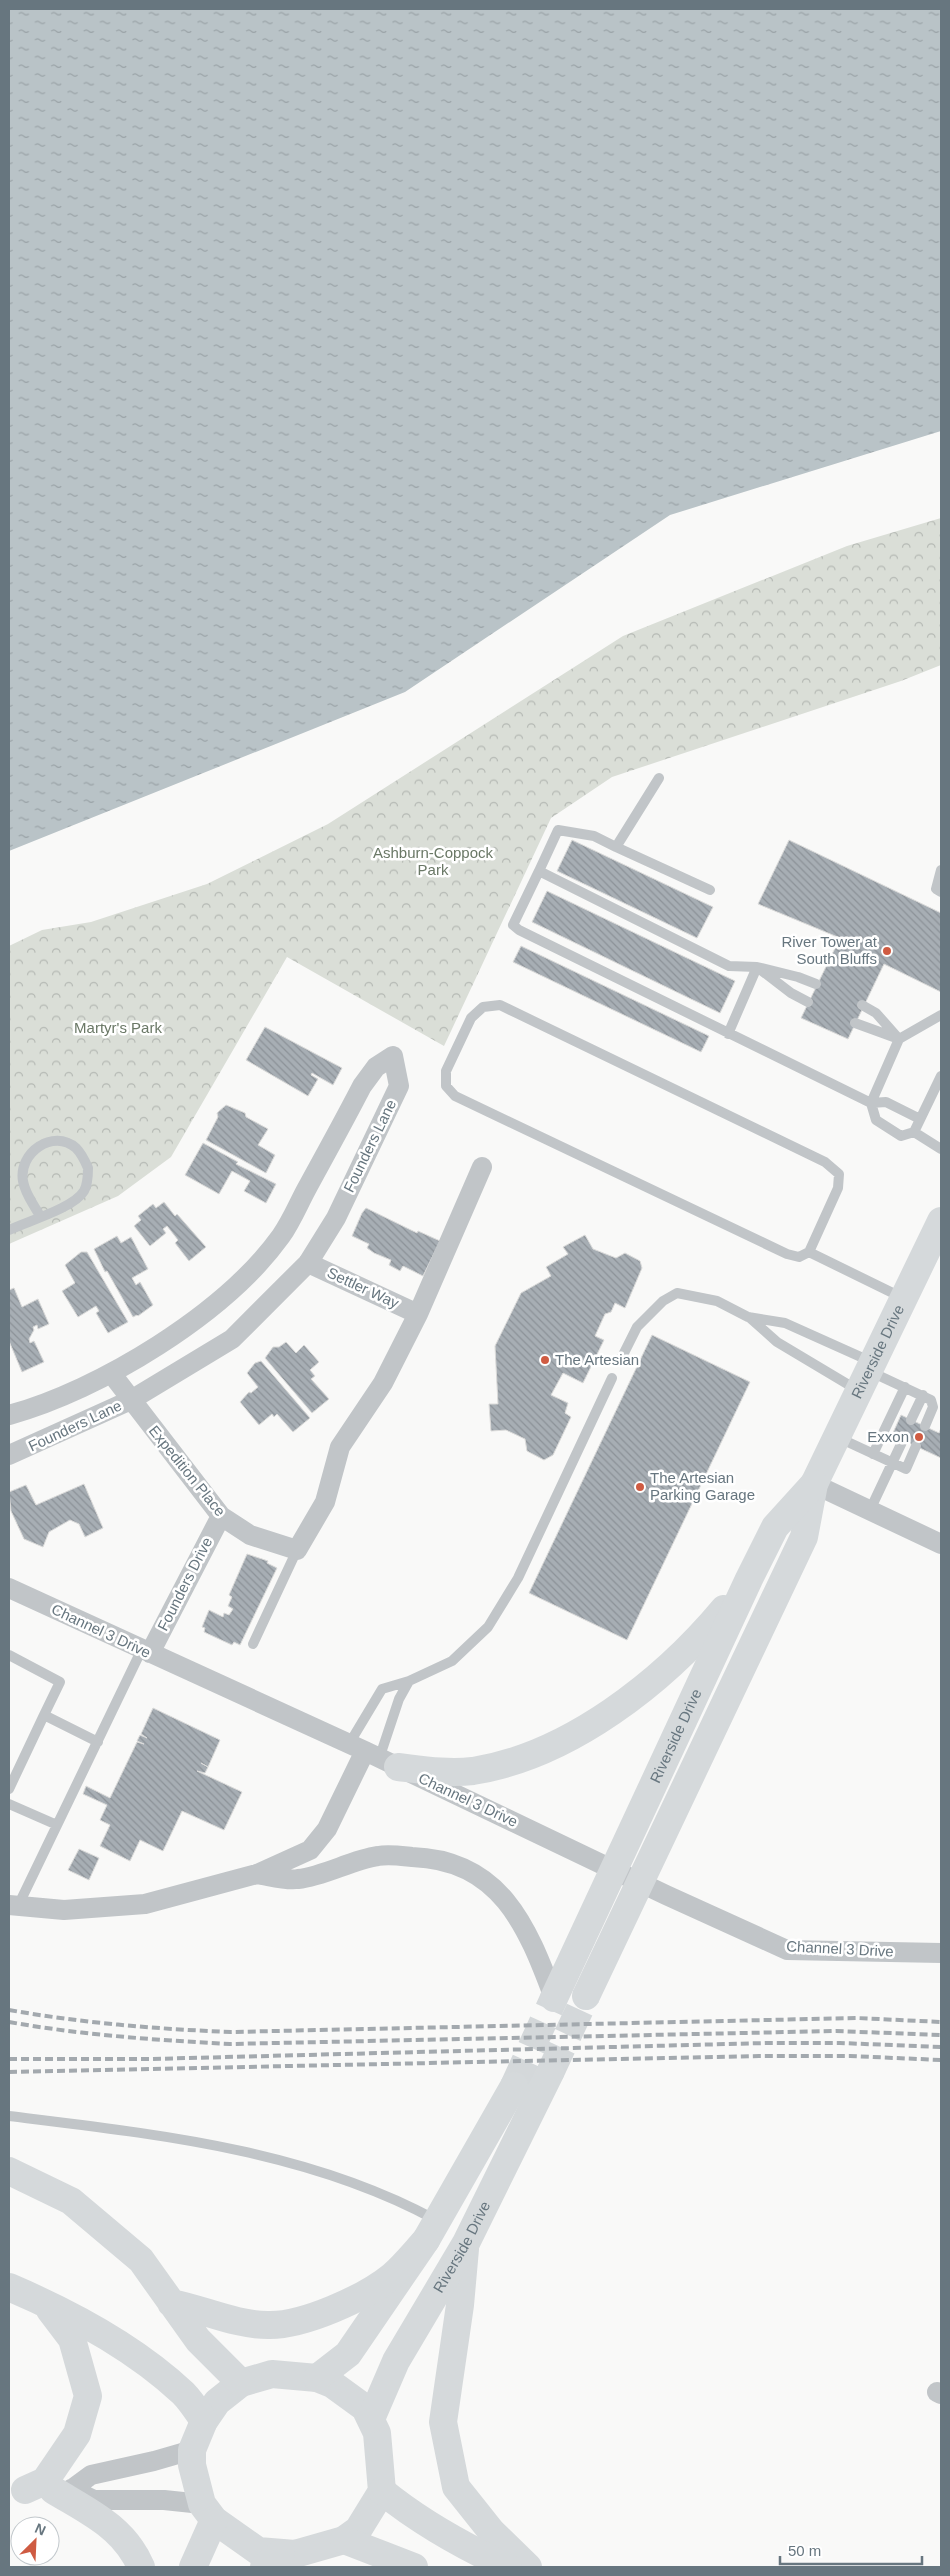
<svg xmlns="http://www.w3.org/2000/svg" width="950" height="2576" font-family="Helvetica,sans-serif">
<defs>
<pattern id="park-crowns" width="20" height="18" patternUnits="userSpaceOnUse" patternTransform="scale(1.25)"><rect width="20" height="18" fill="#daded7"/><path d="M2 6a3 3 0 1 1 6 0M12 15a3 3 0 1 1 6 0" fill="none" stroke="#b5b9b4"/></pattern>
<pattern id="water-ripples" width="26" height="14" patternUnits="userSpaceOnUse" patternTransform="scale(1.25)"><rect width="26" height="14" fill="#b9c3c7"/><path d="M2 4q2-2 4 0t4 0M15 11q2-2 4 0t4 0" fill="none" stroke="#9aa3a7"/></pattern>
<pattern id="building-back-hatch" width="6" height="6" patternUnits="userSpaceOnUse" patternTransform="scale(1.25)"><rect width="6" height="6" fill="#a7aeb4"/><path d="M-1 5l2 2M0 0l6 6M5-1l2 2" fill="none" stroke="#8c9298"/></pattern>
</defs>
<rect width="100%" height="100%" fill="#f9f9f8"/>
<!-- park -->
<path fill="url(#park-crowns)" d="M941,518V665L901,681L612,777L551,818L444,1046L287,957L171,1157L118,1196L9,1244V946L42,930L91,922L207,884L328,824L623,636L847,546Z"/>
<!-- water -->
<path fill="url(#water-ripples)" d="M9,9H941V431L670,515L405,692L9,851Z"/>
<!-- building -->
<path fill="url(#building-back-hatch)" stroke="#dbdbda" d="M572,840L713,907L697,938L557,871Z
M789,840L941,913V992L884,964L848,1039L801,1018L840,938L758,904Z
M547,891L735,981L720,1013L532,922Z
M521,946L709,1036L701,1052L513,962Z
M265,1027L342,1068L333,1085L312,1073L311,1075L318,1079L308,1096L246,1060Z
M226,1105L245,1113L246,1117L268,1129L258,1145L275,1155L266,1173L206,1140L218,1117L217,1113Z
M203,1143L238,1162L236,1164L276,1184L266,1203L244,1191L250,1181L232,1171L219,1194L185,1175Z
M164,1202L175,1216L177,1214L206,1247L189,1261L175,1243L178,1240L167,1226L163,1229L166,1233L150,1246L134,1226L141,1220L138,1216L153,1204L156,1208Z
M366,1208L417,1233L418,1231L440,1241L423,1276L403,1266L400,1271L389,1265L391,1260L374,1253L367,1248L369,1244L352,1236L362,1213Z
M585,1235L593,1249L616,1258L625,1253L640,1261L642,1268L625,1308L615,1303L611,1312L605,1314L595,1336L604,1340L583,1383L563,1373L551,1395L568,1403L565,1413L571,1417L553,1455L544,1460L527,1451L525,1439L506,1430L491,1431L489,1404H498L495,1346L521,1293L551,1276L546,1267L568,1254L563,1247Z
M117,1236L121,1243L131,1237L148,1269L132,1278L136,1285L140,1282L153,1305L138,1316L137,1315L133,1317L107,1271L105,1272L94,1249Z
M81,1252H87L128,1322L108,1333L96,1313L99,1311L96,1306L78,1317L62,1291L75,1283L65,1265Z
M14,1288L22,1307L38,1299L49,1324L38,1329L37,1325L33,1327L34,1330L29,1339L30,1343L34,1341L44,1362L22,1372L9,1341V1290Z
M652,1335L750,1382L627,1640L529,1593Z
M286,1342L296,1353L304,1345L319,1362L310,1370L315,1376L311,1379L329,1399L312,1413L265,1358L273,1347H279Z
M261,1361L310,1418L293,1432L277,1414L274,1417L272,1414L259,1425L240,1402L249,1392L251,1393L258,1387L247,1373L255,1363Z
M901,1415L939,1433L941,1428V1458L892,1435Z
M84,1484L103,1528L85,1537L79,1524L70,1520L49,1532L43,1547L24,1539L11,1511L9,1492L26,1485L36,1505Z
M247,1554L268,1561L267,1563L277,1568L240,1645L234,1642L232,1645L204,1632L205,1628L202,1627L209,1610L223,1617L224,1613L229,1615L233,1609L228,1606L232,1597L229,1595Z
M153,1708L220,1740L208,1767L201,1763L208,1767L205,1773L197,1771L242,1792L224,1830L182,1811L163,1851L140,1840L130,1861L100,1846L110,1825L100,1820L107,1805L83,1794L86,1786L110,1798L137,1742L144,1744L137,1741L140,1735L147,1738L141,1734Z
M79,1849L99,1858L89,1880L68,1870Z"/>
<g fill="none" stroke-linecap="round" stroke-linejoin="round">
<!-- primary-tunnel -->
<path stroke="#d4d8da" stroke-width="28" stroke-dasharray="28 14" stroke-linecap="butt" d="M550,2073L586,1996
M514,2086L554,1998"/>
<!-- service -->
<path stroke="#c1c5c8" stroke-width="10" d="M659,778L616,847L594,836L558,830L539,871L729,966L757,967L728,1034
M616,847L710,890
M941,870L936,889L941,892
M539,871L513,925L519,930L871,1103L899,1039L941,1015
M808,1002L791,993L757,967L798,977L816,984
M855,1023L899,1039L876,1013L862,1005
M941,1076L914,1132L941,1149
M914,1132L901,1136L876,1120L871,1103L886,1102L920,1119
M9,1230C28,1221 74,1208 84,1191C88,1184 88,1175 88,1168C85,1161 82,1154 76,1148C53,1128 18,1153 23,1181C25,1194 34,1205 40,1216
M809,1252L799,1257L787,1254L455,1096L446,1086V1071L471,1018L483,1007L500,1005L825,1162L839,1174L838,1188L809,1252L903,1298
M749,1317L777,1342L859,1391
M620,1361L637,1327L663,1301L677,1293L717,1301L748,1317L785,1323L872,1362
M869,1371L931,1400L933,1407L925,1426
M911,1420L923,1395
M837,1437L906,1469L916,1446
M873,1454L905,1387
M870,1510L903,1440
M253,1644L297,1550
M9,1655L60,1682L44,1715L98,1742
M358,1744L352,1739L382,1689L409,1681L452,1661L488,1627L518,1578L612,1378
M372,1752L381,1753L399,1699L409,1681
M9,1789L44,1715
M9,1804L57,1825
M18,1906L142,1649
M9,2116C154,2134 305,2149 436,2220"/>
<!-- minor -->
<path stroke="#c1c5c8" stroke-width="20" d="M308,1263L418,1314
M111,1373L221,1516L250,1535L297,1550L325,1502L340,1447L383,1383L418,1314L482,1167
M9,1415C100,1390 225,1314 281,1236C291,1222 298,1205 306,1190C325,1155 344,1121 362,1086L376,1067L393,1056L399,1086L336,1218L308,1263L232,1339L131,1400L9,1455
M814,1484L941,1544
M9,1588L365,1751L666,1895L787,1950L941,1953
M150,1653L221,1516
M257,1874C270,1876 286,1881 298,1879C325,1876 351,1860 378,1856C389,1854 402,1856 412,1857C500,1860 527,1925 554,1998
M9,1905L64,1910L145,1904L257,1874L310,1850L327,1829L365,1751
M937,2392L941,2394
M71,2489L94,2500H164L202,2504
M72,2489L91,2475L154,2461L192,2450"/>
<!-- primary -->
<g stroke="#d5d9db" stroke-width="28">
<path d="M398,1767C423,1770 448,1774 473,1771C569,1756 663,1682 724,1609"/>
<path id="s1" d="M586,1996L804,1537L814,1484L941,1221"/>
<path id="s2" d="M554,1998L749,1579L775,1527L814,1484"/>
<path d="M465,2249L460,2305L443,2422L456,2487L491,2531L528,2567"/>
<path d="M272,2374L317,2378L332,2384L365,2408L377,2433L382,2491L358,2530L344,2540L295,2554L258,2551L214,2520L202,2504L192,2465V2450L204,2421L217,2402L241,2383Z"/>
<path d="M317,2378L348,2354L426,2240L514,2086"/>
<path id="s3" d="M371,2419L396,2361L466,2243L550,2073"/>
<path d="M382,2491C421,2523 463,2546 508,2567"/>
<path d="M344,2540L414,2567"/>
</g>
<!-- motorway -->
<path stroke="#d5d9db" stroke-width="28" d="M9,2171L71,2201L141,2260L198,2340L241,2383
M9,2287C70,2313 134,2347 183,2393C191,2401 198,2412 204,2421
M171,2303C203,2309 235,2325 268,2325C303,2326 365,2298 392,2276C404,2266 415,2252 426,2240
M25,2490L45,2481L77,2434L88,2396L72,2339L50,2310
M53,2490C89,2512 124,2527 141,2567
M193,2567L214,2520
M264,2567L281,2553"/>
<!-- rail -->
<path stroke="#a3a9ae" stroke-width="4" stroke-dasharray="8 4" stroke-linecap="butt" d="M9,2010C83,2023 156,2029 231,2032L857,2018L941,2022
M9,2022C82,2035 155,2040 230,2044L836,2031L941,2035
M9,2059H151L766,2043H840L941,2047
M9,2072L759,2056H850L941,2060"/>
</g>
<!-- markers -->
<g fill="#cf5b42" stroke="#fff" stroke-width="2">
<circle cx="887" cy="951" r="5"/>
<circle cx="545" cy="1360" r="5"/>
<circle cx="919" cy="1437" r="5"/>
<circle cx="640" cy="1487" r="5"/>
</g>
<g text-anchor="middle" stroke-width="5" stroke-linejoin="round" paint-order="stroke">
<!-- park labels -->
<g font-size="15" fill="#6a7866" stroke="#fff">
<text x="433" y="858">Ashburn-Coppock<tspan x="433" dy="17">Park</tspan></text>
<text x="118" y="1033">Martyr's Park</text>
</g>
<!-- poi labels -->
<g font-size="15" fill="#67767f" stroke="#fff" text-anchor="end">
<text x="877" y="947">River Tower at<tspan x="877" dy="17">South Bluffs</tspan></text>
<text x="555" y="1365" text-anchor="start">The Artesian</text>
<text x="909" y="1442">Exxon</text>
<text x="650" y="1483" text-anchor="start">The Artesian<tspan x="650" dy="17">Parking Garage</tspan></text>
</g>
<!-- street labels -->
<g font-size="15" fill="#67767f" stroke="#fff">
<text transform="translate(370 1146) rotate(-64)" y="5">Founders Lane</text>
<text transform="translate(363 1288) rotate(25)" y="5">Settler Way</text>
<text dy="5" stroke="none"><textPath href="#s1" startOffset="709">Riverside Drive</textPath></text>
<text transform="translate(75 1426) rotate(-25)" y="5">Founders Lane</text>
<text transform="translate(187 1471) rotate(51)" y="5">Expedition Place</text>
<text transform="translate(185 1584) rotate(-63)" y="5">Founders Drive</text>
<text transform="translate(101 1631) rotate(25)" y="5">Channel 3 Drive</text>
<text dy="5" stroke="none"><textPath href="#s2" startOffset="289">Riverside Drive</textPath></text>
<text transform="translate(468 1800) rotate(25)" y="5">Channel 3 Drive</text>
<text transform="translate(840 1949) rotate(3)" y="5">Channel 3 Drive</text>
<text dy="5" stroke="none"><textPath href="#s3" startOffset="195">Riverside Drive</textPath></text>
</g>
</g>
<!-- border -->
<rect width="950" height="2576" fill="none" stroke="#67767f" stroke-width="20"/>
<!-- north arrow -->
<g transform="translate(35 2541) rotate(24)"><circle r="24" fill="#ffffff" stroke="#c2c8cc"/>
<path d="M0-4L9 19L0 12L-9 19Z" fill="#cf5b42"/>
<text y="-8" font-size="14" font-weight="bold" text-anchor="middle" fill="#67767f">N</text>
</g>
<!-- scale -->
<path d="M780 2556v8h142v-8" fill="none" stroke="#67767f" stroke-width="2.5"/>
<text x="788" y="2556" font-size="15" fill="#67767f" stroke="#ffffff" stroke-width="4" paint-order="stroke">50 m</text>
</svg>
